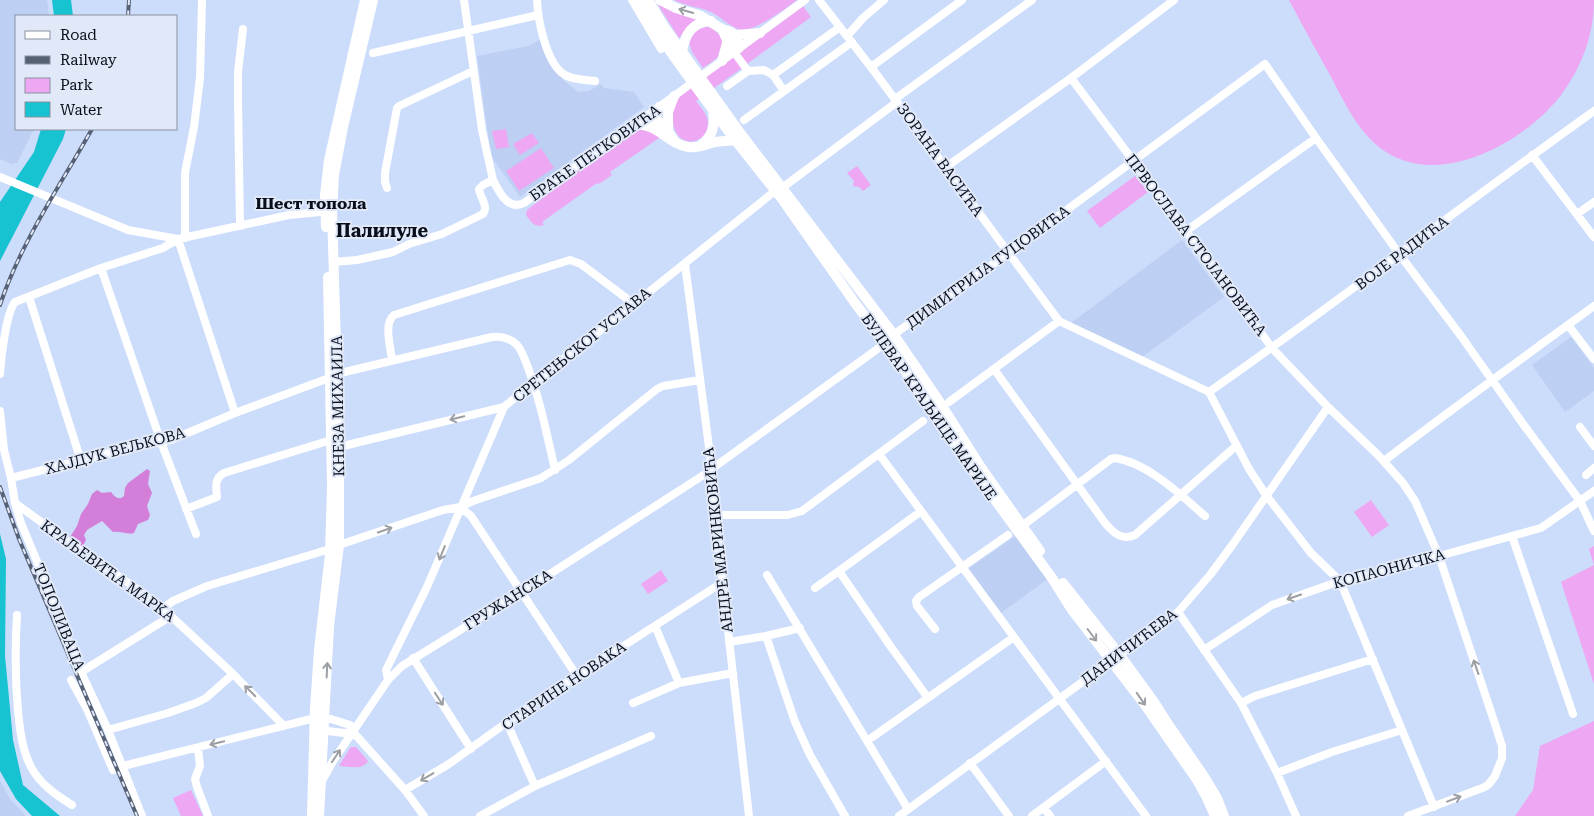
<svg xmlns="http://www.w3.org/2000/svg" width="1594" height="816" font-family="'Roboto Serif',serif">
<rect width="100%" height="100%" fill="#ccdcfb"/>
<!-- built -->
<path fill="#bdcff3" d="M0,0H47L49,16H16V129H34L17,163L11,164L0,159Z
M540,40L563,80L578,92L589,91L601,84L604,88L634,92L644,107L520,197L491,156L477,56L528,46Z
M1182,240L1224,297L1142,357L1074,326L1071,323Z
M1571,337L1594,368V391L1565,412L1532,365Z
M1017,535L1049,578L1001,613L968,569Z
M0,781L11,800L26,816H0Z"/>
<!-- green -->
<path fill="#eea7f2" d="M655,0L659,4L701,19L689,25L679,38Z
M674,0H797C786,8 751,35 738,29C728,25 721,17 711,12C699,7 686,6 674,0Z
M1289,0H1594C1594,34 1582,67 1561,95C1525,142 1442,188 1386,152C1358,134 1344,101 1329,73C1315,49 1302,24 1289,0Z
M803,6L811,17L747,64L739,53Z
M706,26C719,30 728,42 719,55C716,60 708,64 703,68L692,52L689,42L696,30Z
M734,57L742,68L696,101C700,106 705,112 707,118C714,142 677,154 673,122C671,111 676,101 683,93Z
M506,129L509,147L496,149L492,131Z
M646,129L665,139L659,138L610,172L612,175L599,184L597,183L542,222L544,225C535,228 531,222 526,215L527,210L613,144L632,131Z
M532,133L539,143L520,155L513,144Z
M541,148L554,168L519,191L506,171Z
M857,166L871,185L863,191L859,187L853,186L854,181L847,173Z
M1135,176L1148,192L1100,228L1087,211Z
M1371,500L1389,525L1372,537L1354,512Z
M1594,546V684L1561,582L1594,565L1589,549Z
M661,570L668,581L648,594L641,584Z
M1594,721V816H1515L1533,790L1540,746Z
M352,747H356L368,761C362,771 349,766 339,766L350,748Z
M191,790L203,816H181L173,798Z"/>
<!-- forest -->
<path fill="#d37fd9" d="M147,469L150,471L148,484L152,493L147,506L150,515L148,520L138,524L134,533C127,535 121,531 113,532L102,521L87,530L84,535L86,540L83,546L81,547L70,537L77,526L81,514L88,504L92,494L97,490L102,493L111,492C115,497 119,501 124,496L125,488L128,483Z"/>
<!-- water -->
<path fill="#17c2d1" d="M52,0H71L73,16H54Z
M41,129H66L63,139L0,261V202L34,152Z
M0,534L6,559L5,656L13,740L23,785L60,816H32L16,799L0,771Z"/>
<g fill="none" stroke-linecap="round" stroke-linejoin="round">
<!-- minor -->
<path stroke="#fff" stroke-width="8" d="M464,0L482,130L493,180
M537,0C538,20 546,64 565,75C573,80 586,80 595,81
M632,0L661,49
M819,0L874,71L1059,321L1209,392L1249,469L1266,495L1311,553L1340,581L1434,807
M847,36L863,18L884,0
M734,52L748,71L764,70L773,75L840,27
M373,53L538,15
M871,67L962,0
M773,75L784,91
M1071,78L1186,231L1272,348L1328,407L1378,455L1403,483L1415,501L1439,556L1496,727L1502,746V758L1495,776L1489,784L1485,787L1408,816
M727,86L748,71
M895,99L1032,0
M744,120L852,42
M1532,155L1594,237
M946,167L1071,78L1174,0
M0,177L128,230L178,239L289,215L331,211
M387,188L385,182V173L397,108L399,106L473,71
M782,188L897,102
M1577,214L1594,202
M240,226L238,99V72L243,29
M1186,231L1316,138
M185,238V173L194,127L200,78L202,0
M333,262L357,260L393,252L409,244L442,234L483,214C489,206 480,198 479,189L483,185L493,180C499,192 508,211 524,203L659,107L805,0
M685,264L712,470L715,515L749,816
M101,268L161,442L196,534
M29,297L81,461
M1568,325L1594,359
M392,361C391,347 383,324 394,315L570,260L581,264L634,304
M994,369L1105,523C1114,533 1121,541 1135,535L1236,446
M0,374C1,358 6,313 15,302L101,268L163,248L178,239L235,413
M336,374L492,337C501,336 510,338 517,345C522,350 524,358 527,365C540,399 547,435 555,470
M1209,392C1340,301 1465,203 1594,111
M949,402L1059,321
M0,411L4,450L11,478L15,503L21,523L49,590L81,672L108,730L142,816
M1580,427L1594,446
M339,447L504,407
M879,454L1146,816
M1384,461C1453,408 1524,357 1594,306
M1586,475L1594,468
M11,478L138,446L171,440L235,413L329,378
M15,503L87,555L139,590L171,616L233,674L284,726
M460,507L471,516L577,676
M186,509L217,497C216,487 214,479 224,473L331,440
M715,515H788L802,511L923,421
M1022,526L1111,459L1115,458C1148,463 1181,495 1205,516
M1512,536L1573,714
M339,545L443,510L460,507L473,501L541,478L569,460L657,389L663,386L700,380
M839,571L920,512
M767,575L908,809
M815,588L839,571L891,647L928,698
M162,609L173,601L207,586L330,549
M1178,612L1241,703L1277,773L1296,816
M17,615C15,648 15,679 18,711C20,730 22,750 31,767C40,784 56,795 72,805
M655,626L679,683
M935,629L917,606L916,601L919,597L1008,535
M766,636L795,722L810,755L845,816
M729,642L766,636L800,628
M1204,650L1272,605L1340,581L1375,575L1439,556L1541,528L1594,491
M413,658L471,749
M81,672L171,616
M71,680L87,709L113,770
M388,680L386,670L427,587L504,407L534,382L634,304L775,191
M633,703L679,683L733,673
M1241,703L1255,696L1373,659
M507,723L535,786
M108,730L168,713L196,703L206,698L233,674
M319,730L344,733L353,732
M867,741L1014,637
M198,748L200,766L195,779L197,787L208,816
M970,763L1009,816
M123,766L315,718L331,719L350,725L353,732L405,790L424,816
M1277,773L1332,752L1402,730
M322,781L333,761L388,680L402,666L522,592L702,476L876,350L900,330L981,273L1265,64L1316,138L1400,255L1461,336L1523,424L1580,501L1594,531
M405,790L449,764L524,710L723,582
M1044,808L1050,816
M480,816L535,786L651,736
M899,816L1178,612L1210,575L1233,544L1328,407
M1032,816L1106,761"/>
<!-- major -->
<path stroke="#fff" stroke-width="10" d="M639,0L656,31L680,65L735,140L782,199L855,303L897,359L963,456L1052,578L1072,610L1145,705L1197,780L1206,796L1215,816
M648,0L665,28L738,130L894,335L935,395L982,469L1040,551
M660,0L676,8L701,16L722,29L731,32L737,38L739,48C727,46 727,38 722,29
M736,35L760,33
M682,52C685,34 692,22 711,21
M722,61L727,43
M644,118C661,117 665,128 674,140
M634,125C657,122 668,144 688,147C698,149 706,144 715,142C722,141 729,141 735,140
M656,125L655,119L659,107
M668,129V112L674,96
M701,145C713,136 715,126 713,111
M326,227L325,195L329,160L365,0
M1063,583L1119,654L1154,702L1166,721L1205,778L1217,798L1224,816
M312,816L315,708L319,650L330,554L332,487L328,277
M319,816L329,626L339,545V447L332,211L334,175L343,127L373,0"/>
<!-- rail casing -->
<g stroke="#576175" stroke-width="4">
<path id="rail" d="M128,16L129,0
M0,305C21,242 60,186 92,129
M0,487L19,539L137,816"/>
</g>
<!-- rail -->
<use href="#rail" stroke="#e1e9f9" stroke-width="2" stroke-dasharray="5.5" stroke-linecap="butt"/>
</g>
<!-- one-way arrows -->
<defs><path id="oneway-shaft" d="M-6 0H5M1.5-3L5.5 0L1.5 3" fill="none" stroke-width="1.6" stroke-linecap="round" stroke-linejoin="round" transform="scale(1.25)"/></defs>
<g stroke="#9c9fa4">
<use href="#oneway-shaft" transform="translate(686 11) rotate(-164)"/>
<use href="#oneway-shaft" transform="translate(457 418) rotate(166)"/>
<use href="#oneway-shaft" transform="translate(385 530) rotate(-19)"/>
<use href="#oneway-shaft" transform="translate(442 553) rotate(112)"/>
<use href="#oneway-shaft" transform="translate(1294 597) rotate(161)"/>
<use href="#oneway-shaft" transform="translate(1092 635) rotate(53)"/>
<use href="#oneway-shaft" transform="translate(1476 667) rotate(-109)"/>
<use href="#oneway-shaft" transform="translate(327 670) rotate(-87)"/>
<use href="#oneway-shaft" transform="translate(250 691) rotate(-135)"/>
<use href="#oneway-shaft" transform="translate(439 699) rotate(57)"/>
<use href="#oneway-shaft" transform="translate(1141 699) rotate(55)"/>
<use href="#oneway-shaft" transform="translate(217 743) rotate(166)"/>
<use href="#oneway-shaft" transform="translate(336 756) rotate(-56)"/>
<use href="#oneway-shaft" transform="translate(427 777) rotate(149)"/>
<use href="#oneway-shaft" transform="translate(1454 799) rotate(-21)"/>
</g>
<g text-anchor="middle" stroke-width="4" stroke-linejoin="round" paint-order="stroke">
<!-- street labels -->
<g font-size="15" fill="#080e1b" stroke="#e1e9f9">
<text transform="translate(595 153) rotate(-35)" y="5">БРАЋЕ ПЕТКОВИЋА</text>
<text transform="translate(940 160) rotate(54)" y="5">ЗОРАНА ВАСИЋА</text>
<text transform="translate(1196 245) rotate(53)" y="5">ПРВОСЛАВА СТОЈАНОВИЋА</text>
<text transform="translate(1402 253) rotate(-37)" y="5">ВОЈЕ РАДИЋА</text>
<text transform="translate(988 267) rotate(-36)" y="5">ДИМИТРИЈА ТУЦОВИЋА</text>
<text transform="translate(582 345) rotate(-39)" y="5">СРЕТЕЊСКОГ УСТАВА</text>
<text transform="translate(338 406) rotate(-91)" y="5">КНЕЗА МИХАИЛА</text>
<text transform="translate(929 407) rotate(55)" y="5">БУЛЕВАР КРАЉИЦЕ МАРИЈЕ</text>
<text transform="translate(115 451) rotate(-15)" y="5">ХАЈДУК ВЕЉКОВА</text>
<text transform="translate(718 540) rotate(-96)" y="5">АНДРЕ МАРИНКОВИЋА</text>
<text transform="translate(1389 569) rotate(-15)" y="5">КОПАОНИЧКА</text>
<text transform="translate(108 571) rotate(36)" y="5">КРАЉЕВИЋА МАРКА</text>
<text transform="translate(508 600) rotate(-32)" y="5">ГРУЖАНСКА</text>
<text transform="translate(59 617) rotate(68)" y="5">ТОПОЛИВАЦА</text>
<text transform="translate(1129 647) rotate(-37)" y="5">ДАНИЧИЋЕВА</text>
<text transform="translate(564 686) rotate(-34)" y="5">СТАРИНЕ НОВАКА</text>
</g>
<!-- neighbourhood labels -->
<g font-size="16" font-weight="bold" fill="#080e1b" stroke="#e1e9f9">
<text x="311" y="209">Шест топола</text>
</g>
<!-- quarter labels -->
<g font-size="18" font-weight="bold" fill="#080e1b" stroke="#e1e9f9">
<text x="382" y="237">Палилуле</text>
</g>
</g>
<!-- legend -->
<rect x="15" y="15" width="162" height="115" fill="#e1e9f9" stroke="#8a91a0"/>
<rect x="25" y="31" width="25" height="8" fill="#ffffff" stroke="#8a91a0"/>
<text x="60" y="40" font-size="15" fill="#080e1b">Road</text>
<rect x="25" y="56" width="25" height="8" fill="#576175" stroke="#8a91a0"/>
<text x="60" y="65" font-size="15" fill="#080e1b">Railway</text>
<rect x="25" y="78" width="25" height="15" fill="#eea7f2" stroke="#8a91a0"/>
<text x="60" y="90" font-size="15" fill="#080e1b">Park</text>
<rect x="25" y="102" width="25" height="15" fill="#17c2d1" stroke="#8a91a0"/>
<text x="60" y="115" font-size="15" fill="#080e1b">Water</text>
</svg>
